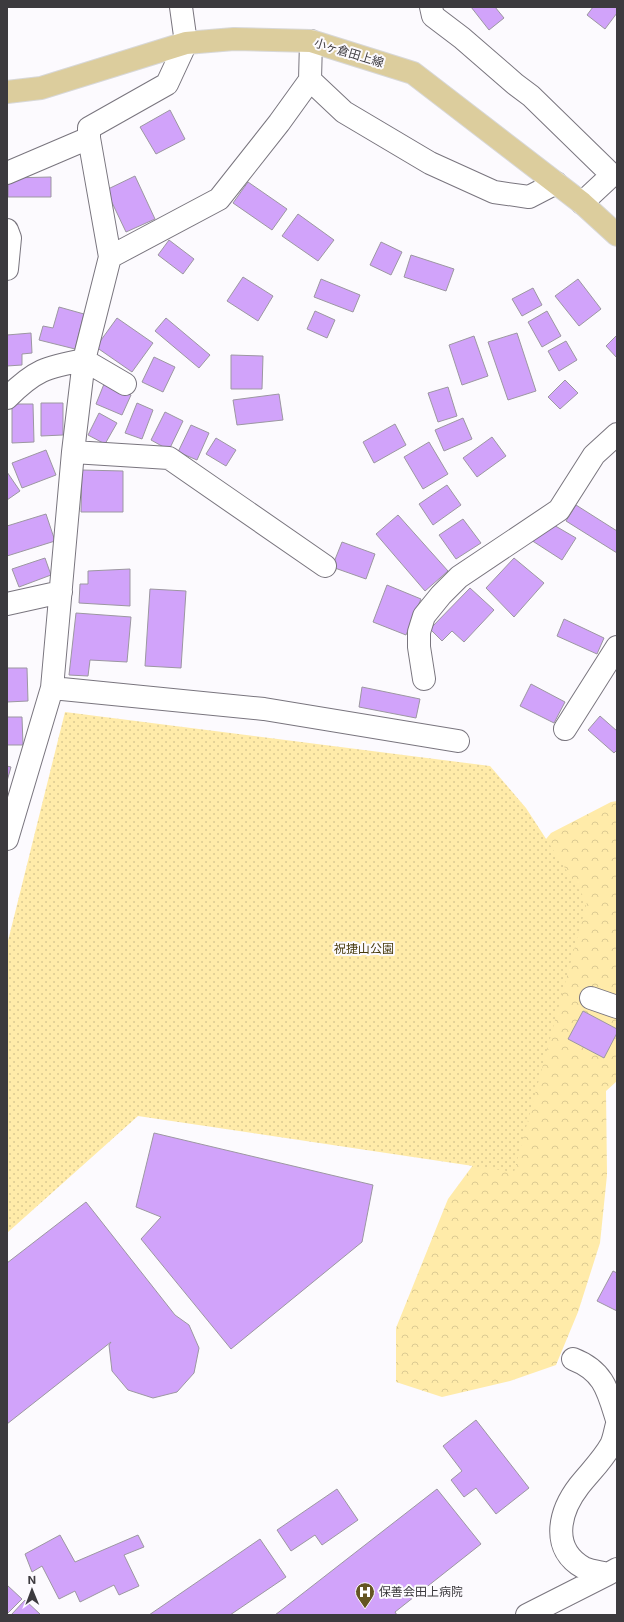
<svg xmlns="http://www.w3.org/2000/svg" width="624" height="1622" font-family="Inter,'Noto Sans JP',sans-serif">
<defs>
<pattern id="forest-crowns" width="20" height="18" patternUnits="userSpaceOnUse"><rect width="20" height="18" fill="#ffeba9"/><path d="M2 6a3 3 0 1 1 6 0M12 15a3 3 0 1 1 6 0" fill="none" stroke="#dbca92"/></pattern>
<pattern id="park-dots" width="8" height="8" patternUnits="userSpaceOnUse"><rect width="8" height="8" fill="#ffeba9"/><path d="M2 2h.1M6 6h.1" fill="none" stroke="#dbca92" stroke-width="1.8" stroke-linecap="round"/></pattern>
</defs>
<rect width="100%" height="100%" fill="#fcfafe"/>
<!-- forest -->
<path fill="url(#forest-crowns)" d="M617,801V1081L606,1091L607,1175L600,1243L578,1312L556,1365L510,1381L442,1397L396,1382V1328L448,1199L493,1138L513,879L551,833L611,802Z"/>
<!-- park -->
<path fill="url(#park-dots)" d="M65,712L490,766L526,808L587,902L514,1172L138,1116L7,1233V945Z"/>
<!-- building -->
<path fill="#d1a3fa" stroke="#9c97a1" d="M471,7H495L504,18L489,30Z
M593,7H617V13L605,29L587,15Z
M170,110L185,139L156,154L140,127Z
M135,176L155,219L126,232L106,190Z
M51,177V197H8V178Z
M248,182L287,209L272,230L233,203Z
M298,214L334,240L318,261L282,236Z
M169,240L194,259L183,274L158,255Z
M381,242L402,252L391,275L370,265Z
M411,255L454,269L446,291L404,277Z
M243,277L273,296L258,321L227,301Z
M321,279L360,295L353,312L314,297Z
M578,279L601,309L579,326L555,296Z
M533,288L542,305L522,316L512,299Z
M59,307L84,314L75,349L39,340L43,326L53,328Z
M315,311L335,320L327,338L307,329Z
M547,311L561,336L542,347L528,322Z
M117,318L153,343L132,372L96,347Z
M166,318L210,355L199,368L155,331Z
M31,333L32,353L22,354V365L7,366V335Z
M517,333L536,391L508,400L488,342Z
M617,335V358L606,346Z
M474,336L488,376L462,385L449,345Z
M566,341L577,360L559,371L548,351Z
M231,355L263,356L262,389H231Z
M154,357L175,367L163,392L142,382Z
M565,380L578,393L560,409L548,397Z
M104,384L131,395L122,415L96,404Z
M448,387L457,416L438,422L428,393Z
M279,394L283,420L237,425L233,400Z
M41,403H63V435L41,436Z
M137,403L153,410L142,439L125,433Z
M12,404H33L34,442L12,443Z
M165,412L183,421L169,450L151,440Z
M99,413L117,423L105,444L88,435Z
M463,418L472,439L444,451L435,430Z
M395,424L406,445L374,463L363,442Z
M191,425L209,433L197,460L178,452Z
M492,437L506,456L477,477L463,458Z
M216,438L236,450L226,466L206,454Z
M429,442L448,474L423,489L404,457Z
M46,450L56,475L22,488L12,463Z
M82,470L123,471V512H81Z
M7,472L20,491L7,500Z
M447,485L461,505L433,525L419,504Z
M576,505L617,531V553L566,521Z
M46,514L55,541L7,556V526Z
M398,515L448,571L425,591L376,534Z
M463,519L481,543L456,559L439,535Z
M552,524L576,538L562,560L531,540Z
M342,542L375,554L366,579L332,567Z
M45,558L51,575L19,587L12,569Z
M514,558L544,583L514,617L486,588Z
M130,569V606L79,603L80,584H88V571Z
M387,585L421,599L406,635L373,622Z
M470,588L494,610L464,642L452,631L442,641L430,629Z
M150,589L186,591L181,668L145,666Z
M76,613L131,617L127,662L90,660L88,676L69,675Z
M564,619L604,638L597,654L557,636Z
M7,668H27L28,701L7,702Z
M531,684L565,702L554,723L520,706Z
M362,687L420,699L416,718L359,707Z
M600,716L617,731V750L614,753L588,730Z
M7,717H22L23,745H7Z
M7,766L11,767L7,781Z
M583,1011L617,1029V1033L604,1058L568,1039Z
M154,1133L373,1185L362,1242L231,1349L141,1239L161,1217L136,1207Z
M86,1202L175,1315L189,1325L199,1348L194,1373L177,1392L153,1398L128,1390L112,1371L109,1345L111,1342L7,1424V1263Z
M613,1271L617,1273V1311L597,1301Z
M476,1420L529,1488L496,1514L476,1488L464,1497L451,1480L462,1471L443,1446Z
M337,1489L358,1520L322,1545L315,1535L291,1551L277,1530Z
M437,1489L481,1544L395,1612L397,1615H275Z
M60,1535L75,1562L138,1535L144,1547L124,1555L139,1586L119,1595L114,1585L80,1602L75,1591L59,1599L42,1566L32,1572L25,1554Z
M260,1539L286,1577L230,1615H149Z
M7,1585L22,1599L7,1614Z
M25,1600L41,1615H11Z"/>
<g fill="none" stroke-linecap="round" stroke-linejoin="round">
<!-- minor casing -->
<g stroke="#79757e" stroke-width="24">
<path id="minor" d="M431,7L433,16L462,38L515,84L531,96L612,175L582,203
M310,80L344,112L430,163L494,192L529,197L556,183
M89,138V128L167,84L186,43L181,7
M7,173L89,138L110,257L84,360L73,452L52,688L7,839
M7,230L10,238L7,269
M110,257L219,199L279,123L310,80L311,41
M7,398C35,370 46,367 84,360L125,384
M73,452L169,458L325,566
M7,604L61,592
M424,679L419,647V632L424,616L441,595L459,577L559,510L594,455L617,434
M52,688L264,709L458,741
M565,729L617,647
M591,998L617,1007
M573,1359C604,1371 608,1391 617,1420
M617,1424C615,1431 614,1439 611,1445C602,1461 590,1472 579,1486C559,1512 550,1549 584,1568C591,1571 600,1572 608,1574L617,1569
M527,1615L608,1574"/>
</g>
<!-- major casing -->
<g stroke="#d8d8d8" stroke-width="24">
<path id="major" d="M7,92L41,88L186,43L234,39L311,41L413,73L582,203L617,235"/>
</g>
<!-- minor -->
<use href="#minor" stroke="#fff" stroke-width="22"/>
<!-- major -->
<use href="#major" stroke="#dccd9d" stroke-width="22"/>
</g>
<!-- icons -->
<defs>
<g id="hospital-pin" transform="scale(1)"><path d="M0 17L-7.5 6A9.5 9.5 0 1 1 7.5 6Z" fill="#645522" stroke="#fcfafe"/><path d="M-5-5h3v3.5h4V-5h3V5h-3V1.5h-4V5h-3Z" fill="#fff"/></g>
</defs>
<g fill-rule="evenodd">
<use href="#hospital-pin" x="365" y="1592"/>
</g>
<g text-anchor="middle" stroke-width="4" stroke-linejoin="round" paint-order="stroke">
<!-- street labels -->
<g font-size="12" fill="#3c3a3e" stroke="#fcfafe">
<text transform="translate(349 53) rotate(17)" y="4">小ヶ倉田上線</text>
</g>
<!-- park labels -->
<g font-size="12" fill="#473b0d" stroke="#fcfafe">
<text x="364" y="953">祝捷山公園</text>
</g>
<!-- poi labels -->
<g font-size="12" fill="#3c3a3e" stroke="#fcfafe" text-anchor="start">
<text x="379" y="1596">保善会田上病院</text>
</g>
</g>
<!-- border -->
<rect width="624" height="1622" fill="none" stroke="#3c3a3e" stroke-width="16"/>
<!-- north arrow -->
<g transform="translate(32 1590) rotate(359)" stroke="#fcfafe" stroke-width="3" paint-order="stroke">
<path d="M0-3L7 15L0 10L-7 15Z" fill="#3c3a3e"/>
<text y="-6" font-size="11" font-weight="bold" text-anchor="middle" fill="#3c3a3e">N</text>
</g>
</svg>
